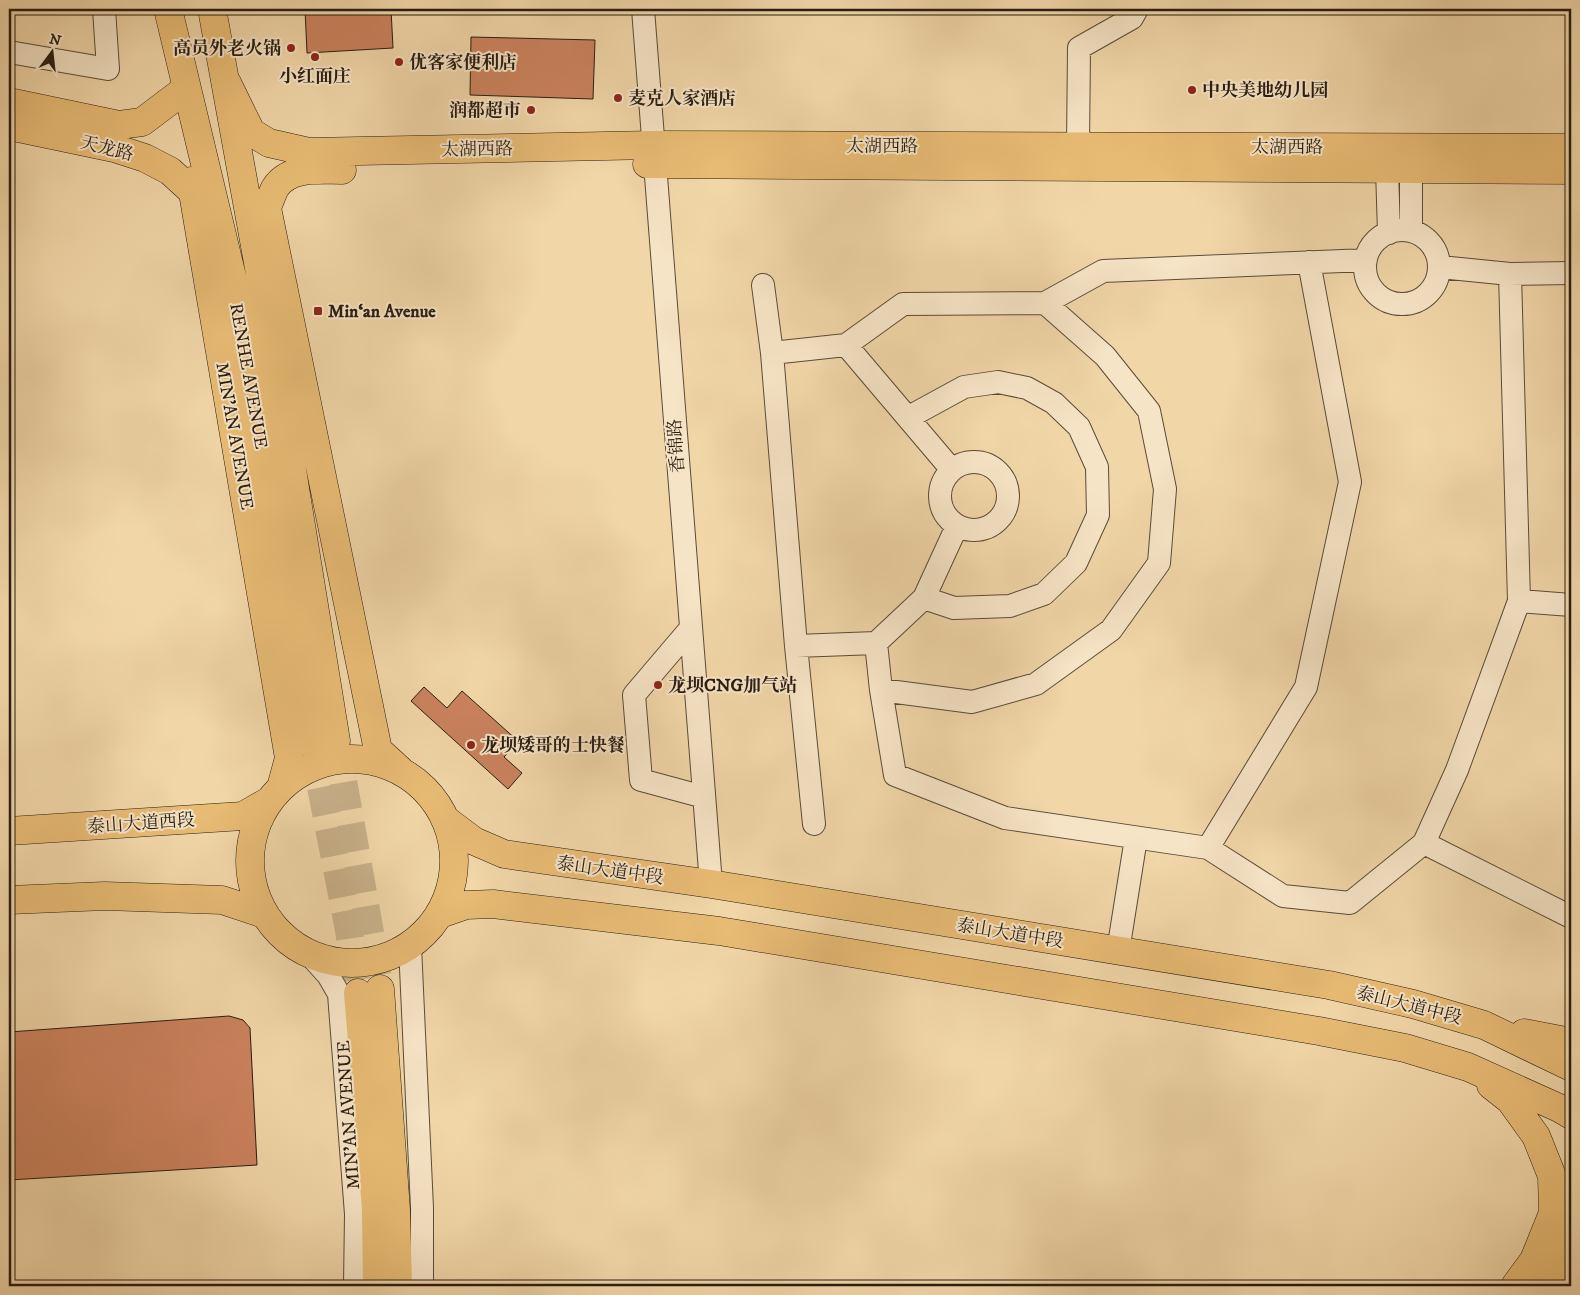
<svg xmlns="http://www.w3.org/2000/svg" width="1580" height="1295" font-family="'IM FELL DW Pica','Noto Serif SC',serif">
<rect width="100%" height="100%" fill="#f1d6a8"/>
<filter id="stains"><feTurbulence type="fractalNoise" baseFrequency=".004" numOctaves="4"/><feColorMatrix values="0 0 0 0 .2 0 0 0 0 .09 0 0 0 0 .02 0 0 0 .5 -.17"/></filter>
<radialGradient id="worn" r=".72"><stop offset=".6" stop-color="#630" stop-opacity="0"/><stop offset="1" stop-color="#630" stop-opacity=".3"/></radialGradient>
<!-- building -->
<path fill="#cb825e" stroke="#281d12" d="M305,9H391L393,48L307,53Z
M471,37L595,40L593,99L470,95Z
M424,687L447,708L462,691L518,741L504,757L522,773L508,789L411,701Z
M229,1016L243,1020L250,1028L257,1165L9,1180V1032Z"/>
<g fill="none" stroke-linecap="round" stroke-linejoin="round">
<!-- major-tunnel -->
<path stroke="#c9b18a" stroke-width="28" stroke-dasharray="28 14" stroke-linecap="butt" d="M336,741L380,989
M313,746L349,930L358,993"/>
<!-- minor casing -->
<g stroke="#5a4b38" stroke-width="24">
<path id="minor" d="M643,9L711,884
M9,52L108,69L104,9
M1078,146L1079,48L1132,18L1137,9
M1387,169L1389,233
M1411,169V231
M1365 267a37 37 0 1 1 74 0a37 37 0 1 1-74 0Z
M1440,267L1510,274L1571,273
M1510,274L1519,601L1571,605
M763,285L772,353L796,646L814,824
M846,345L952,470
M772,353L846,345L903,304L1045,303L1103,271L1366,260
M909,417L964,387L998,382L1027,388L1054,403L1079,427L1097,467L1098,515L1076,563L1044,594L1010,606L954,608L924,598
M940 496a34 34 0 1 1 68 0a34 34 0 1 1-68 0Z
M957,526L924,598L876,643L881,690L895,775L1005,818L1208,848L1283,896L1350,903L1424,843L1457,770L1519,601
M691,628L634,695L641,780L704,797
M796,646L876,643
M881,690L972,702L1036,684L1111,630L1159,563L1165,489L1149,411L1105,356L1045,303
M1424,843L1571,917
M1208,848L1306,687L1350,482L1309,262
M410,946L422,1208V1286
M1118,951L1136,838
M309,954L328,975L339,994L356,1214L355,1286"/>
</g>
<!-- major casing -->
<g stroke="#281d12" stroke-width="29">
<path id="major" d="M168,9L234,285L313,746
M212,9L261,279L336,741
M227,83L251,132L269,143L309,152L653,145L1571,148
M9,102L119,125L142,122L187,88
M9,126L114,148L145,158L170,171L194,193
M647,164L1571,170
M191,181L289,758L282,784
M267,207C270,201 272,194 275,188C289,166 319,170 342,170
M267,208L378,750L400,770
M250 861a102 102 0 1 1 204 0a102 102 0 1 1-204 0Z
M446,820L474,841L504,854L711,884L1329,985L1413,1004L1484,1025L1571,1067
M9,831L243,816L269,801
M9,900L105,896L222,900L264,914
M440,914L466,905L493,904L719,931L1319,1031L1405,1048L1468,1067L1559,1108L1571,1115
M380,989L396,1210L398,1286
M358,993L376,1209L377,1286
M1524,1033L1571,1042
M1491,1085L1510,1100L1536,1136L1552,1176L1553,1213L1534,1260
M1515,1286L1534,1260L1571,1220
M1545,1286L1571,1256"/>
</g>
<!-- path -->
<path stroke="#281d12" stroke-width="3" stroke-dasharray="4 2.5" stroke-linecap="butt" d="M128,12L144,9"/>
<!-- minor -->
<use href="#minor" stroke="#f6e4c6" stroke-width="22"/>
<!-- major -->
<use href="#major" stroke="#e8bb74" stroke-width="28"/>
</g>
<!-- markers -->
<g fill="#8f2418" stroke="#f6e4c6" stroke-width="2">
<circle cx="291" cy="48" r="5"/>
<circle cx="315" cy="57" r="5"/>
<circle cx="399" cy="62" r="5"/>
<circle cx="1192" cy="90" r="5"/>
<circle cx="618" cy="98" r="5"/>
<circle cx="531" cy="110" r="5"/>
<rect x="313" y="306" width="10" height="10" rx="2.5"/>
<circle cx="658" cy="685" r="5"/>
<circle cx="471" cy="745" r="5"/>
</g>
<g text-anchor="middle" stroke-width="4" stroke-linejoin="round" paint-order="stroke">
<!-- poi labels -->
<g font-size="18" font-weight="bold" fill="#281d12" stroke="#f6e4c6" text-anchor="start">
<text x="281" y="54" text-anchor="end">高员外老火锅</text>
<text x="409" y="68">优客家便利店</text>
<text x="315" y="82" text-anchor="middle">小红面庄</text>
<text x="1202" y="96">中央美地幼儿园</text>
<text x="628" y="104">麦克人家酒店</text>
<text x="521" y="116" text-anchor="end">润都超市</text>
<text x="328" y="317">Min‘an Avenue</text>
<text x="668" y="691">龙坝CNG加气站</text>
<text x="481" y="751">龙坝矮哥的士快餐</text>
</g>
<!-- street labels -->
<g font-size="18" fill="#281d12" stroke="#f6e4c6">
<text x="882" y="152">太湖西路</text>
<text x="1287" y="153">太湖西路</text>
<text transform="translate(107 148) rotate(14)" y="6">天龙路</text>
<text transform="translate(477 149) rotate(-1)" y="6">太湖西路</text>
<text transform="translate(249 376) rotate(80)" y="6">RENHE AVENUE</text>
<text transform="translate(235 436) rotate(80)" y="6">MIN'AN AVENUE</text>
<text transform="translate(676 446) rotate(-94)" y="6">香锦路</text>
<text transform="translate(141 823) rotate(-4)" y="6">泰山大道西段</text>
<text transform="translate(610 870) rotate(8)" y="6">泰山大道中段</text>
<text transform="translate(1010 933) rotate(9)" y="6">泰山大道中段</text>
<text transform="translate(1409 1005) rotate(14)" y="6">泰山大道中段</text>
<text transform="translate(348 1115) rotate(-94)" y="6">MIN'AN AVENUE</text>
</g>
</g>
<!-- margin -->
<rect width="1580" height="1295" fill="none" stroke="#f1d6a8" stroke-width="30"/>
<rect x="10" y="10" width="1560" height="1275" fill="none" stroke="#281d12" stroke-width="2.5"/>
<rect x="15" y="15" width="1550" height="1265" fill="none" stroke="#281d12"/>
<!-- north arrow -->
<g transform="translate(52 52) rotate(15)" stroke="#f6e4c6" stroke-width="4" paint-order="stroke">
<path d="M0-4L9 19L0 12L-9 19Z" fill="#281d12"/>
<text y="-8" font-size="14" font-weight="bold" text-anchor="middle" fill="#281d12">N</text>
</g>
<rect width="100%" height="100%" filter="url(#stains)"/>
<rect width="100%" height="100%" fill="url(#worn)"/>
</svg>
